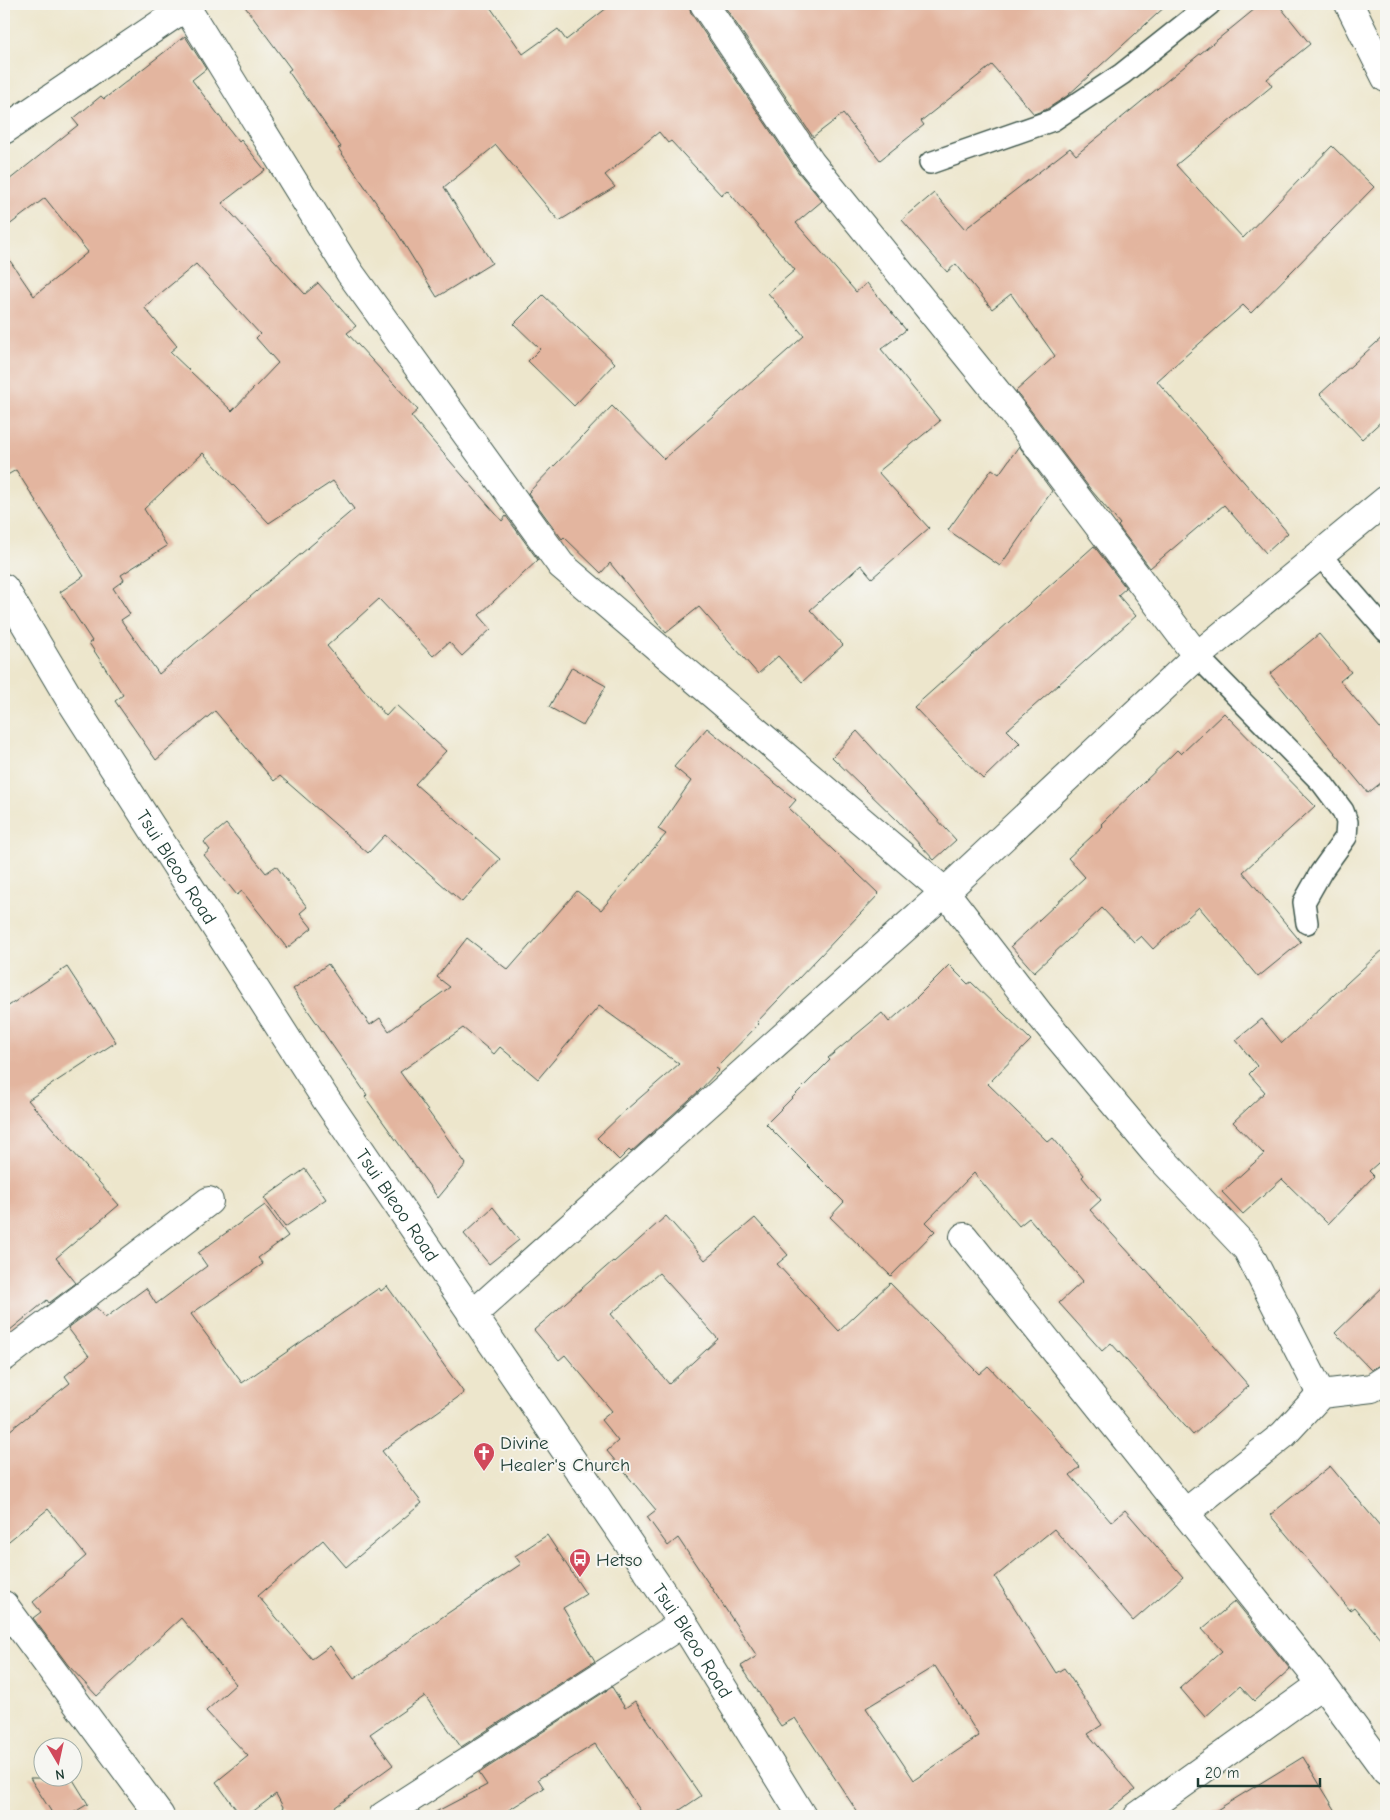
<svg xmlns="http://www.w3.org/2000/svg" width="1390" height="1820" font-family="'Comic Neue',sans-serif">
<rect width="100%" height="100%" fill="#f6f6f2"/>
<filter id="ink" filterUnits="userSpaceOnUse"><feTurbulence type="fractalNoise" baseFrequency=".02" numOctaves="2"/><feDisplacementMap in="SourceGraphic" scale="10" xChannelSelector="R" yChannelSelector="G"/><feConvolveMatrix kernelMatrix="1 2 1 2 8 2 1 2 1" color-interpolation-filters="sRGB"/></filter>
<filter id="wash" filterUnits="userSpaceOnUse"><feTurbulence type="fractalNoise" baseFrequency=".0096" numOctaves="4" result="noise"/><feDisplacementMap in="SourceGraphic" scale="20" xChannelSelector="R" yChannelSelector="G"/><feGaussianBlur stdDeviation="1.12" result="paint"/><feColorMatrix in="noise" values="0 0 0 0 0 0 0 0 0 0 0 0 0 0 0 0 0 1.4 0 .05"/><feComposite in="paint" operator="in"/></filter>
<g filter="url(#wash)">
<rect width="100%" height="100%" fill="#ede6cc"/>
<g id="blocks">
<!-- building -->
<path fill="#e3b59f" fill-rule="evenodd" d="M243,4H488L523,54L558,29L566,40L612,4H689L691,13L798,172L822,201L796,223L856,292L867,283L906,330L881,349L940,421L878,472L929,528L872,578L861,565L810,610L843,645L802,682L778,656L758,674L699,607L666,633L610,563L601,573L564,537L562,539L528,493L612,406L664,459L804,336L768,293L795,270L727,190L721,195L671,141L668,143L659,132L605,175L615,187L559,221L496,145L444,187L492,263L437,297L396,231L338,148L341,147L288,71L291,69Z
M723,4H1168L1067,96L1047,109L1034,114L992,65L921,121L924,125L880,160L843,114L813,137Z
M1261,4H1278L1310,44L1267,79L1272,86L1176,165L1243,238L1332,146L1374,187L1251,313L1243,305L1157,381L1288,533L1266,553L1224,505L1150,568L1118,526L1120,524L1091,490L1016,391L1055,356L1011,294L992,309L956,264L947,272L902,220L934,193L965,229L1070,148L1076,155Z
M185,36L206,69L192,80L239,142L241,140L265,170L222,203L305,294L318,283L356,326L347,333L418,410L411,416L502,521L506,516L538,560L479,615L491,629L462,656L449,642L433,656L379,599L327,646L386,716L396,705L446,751L415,784L500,859L462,902L385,835L368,853L280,776L274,781L215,711L156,760L115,701L123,695L89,643L92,641L60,592L84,576L16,470L4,477V252L34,296L88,252L45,198L4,229V184L78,125L73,119L101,96L104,99ZM196,264L260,334L256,338L278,363L232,411L170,352L177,346L144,307ZM203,453L269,523L333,481L354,509L159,674L121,620L130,614L113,588L124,580L121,575L167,546L144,509Z
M543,295L615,363L574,406L528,361L540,349L514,324Z
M1386,334V417L1362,439L1320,394Z
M1019,446L1052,491L1000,566L948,530L992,469L999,474Z
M1094,546L1126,588L1118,595L1136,616L1007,730L1020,743L983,779L914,707Z
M1319,634L1351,672L1340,681L1386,735V779L1368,793L1270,674Z
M572,667L606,686L583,726L549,707Z
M1224,713L1315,806L1243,872L1301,942L1258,977L1199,907L1153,949L1141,936L1134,942L1102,908L1034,972L1011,946L1085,877L1068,858L1103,826L1101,824L1177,750L1181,754Z
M707,728L796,800L789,808L879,894L757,1022L759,1024L716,1068L719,1070L699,1091L631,1152L629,1150L619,1160L597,1138L627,1109L679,1064L599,1006L538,1079L500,1047L494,1054L463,1028L400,1072L466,1164L438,1198L365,1097L367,1095L293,989L328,964L370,1025L380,1018L389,1031L450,987L437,977L467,938L508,970L577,891L601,910L666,834L658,829L691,781L674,767Z
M857,731L956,840L934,860L898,821L832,757Z
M226,824L266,873L276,866L307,907L300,913L312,928L287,948L242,891L237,895L204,855L210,850L204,842Z
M1386,947V1156L1369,1171L1374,1176L1328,1224L1282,1179L1243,1214L1222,1192L1264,1154L1233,1122L1265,1092L1249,1074L1257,1066L1236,1040L1262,1019L1282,1043Z
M949,965L968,984L971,982L1031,1040L988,1084L1048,1142L1053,1138L1084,1175L1082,1177L1101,1200L1090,1210L1145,1270L1146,1269L1249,1386L1193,1435L1111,1343L1102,1351L1059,1303L1083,1281L1029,1218L1019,1226L974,1173L926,1222L935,1231L891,1276L830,1217L844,1202L766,1124L830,1060L828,1058L882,1013L889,1022L916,998Z
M67,967L116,1042L28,1100L119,1205L56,1258L76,1283L49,1303L47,1300L4,1335V1009Z
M305,1169L326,1199L285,1227L264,1198Z
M265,1205L288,1236L258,1258L263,1264L191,1314L242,1383L379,1288L381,1291L387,1286L464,1393L382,1451L422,1503L346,1567L323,1540L258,1596L312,1659L330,1646L354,1679L448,1613L521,1564L515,1556L547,1535L586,1594L563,1608L595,1661L461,1747L425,1696L370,1734L393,1765L323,1816H288L276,1794L247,1816H241L216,1782L248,1756L206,1711L236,1684L181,1618L97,1696L68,1665L33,1618L41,1612L33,1602L86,1556L48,1509L4,1545V1435L70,1383L65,1376L89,1356L68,1328L96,1307L105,1318L146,1288L156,1304L207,1266L198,1253Z
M493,1207L519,1240L489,1264L464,1234Z
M666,1216L705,1260L755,1218L788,1255L777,1264L839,1331L890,1283L979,1374L988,1366L1049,1430L1080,1467L1070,1475L1111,1522L1125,1510L1183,1577L1133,1621L1054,1529L995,1577L1056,1673L1064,1668L1102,1725L1088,1734L1135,1790L1102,1816H860L795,1718L781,1726L741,1666L757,1656L678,1538L668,1546L647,1517L656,1510L607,1451L618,1441L601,1420L612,1411L565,1355L559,1360L534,1330L613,1261L614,1262ZM659,1273L718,1339L669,1384L611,1314ZM935,1666L979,1736L914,1780L866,1708Z
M1386,1284V1364L1378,1366L1371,1370L1335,1333Z
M1330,1466L1386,1533V1645L1354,1607L1350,1610L1270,1515Z
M1235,1601L1290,1669L1254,1701L1240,1686L1205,1717L1180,1688L1222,1651L1202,1629Z
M612,1687L625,1708L635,1701L701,1796L671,1816H644L595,1744L538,1779L544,1788L499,1816H428L487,1785L479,1773Z
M1303,1757L1339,1816H1207Z
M30,1778H72L88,1804L68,1816H54Z"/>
</g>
</g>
<g filter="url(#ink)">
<use href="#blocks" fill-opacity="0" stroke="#3e564b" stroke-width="1"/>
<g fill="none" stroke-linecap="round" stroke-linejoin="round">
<!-- lane casing -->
<g stroke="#3e564b" stroke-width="24">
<path id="lane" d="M930,163L1053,120L1122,74L1210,4
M1319,554L1386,631
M1197,656L1322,783L1343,811L1347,822L1346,837L1321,872L1304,902L1307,923"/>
</g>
<!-- street casing -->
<g stroke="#3e564b" stroke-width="30">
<g id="street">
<path d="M704,4L811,163L1004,401L1197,656"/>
<path d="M1349,4L1386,78"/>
<path d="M186,7L350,273L561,565L945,892L1040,1015L1154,1151L1247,1249L1321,1394"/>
<path d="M4,130L190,4"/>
<path id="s1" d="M4,588L72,703L325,1098L683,1623L802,1816"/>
<path d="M964,1237L1322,1684L1386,1771"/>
<path d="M472,1315L945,892L1197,656L1386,500"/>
<path d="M4,1357L209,1201"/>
<path d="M1185,1513L1283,1435L1321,1394L1372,1388L1386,1379"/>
<path d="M4,1605L160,1816"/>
<path d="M383,1816L683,1623"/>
<path d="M1138,1816L1322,1684"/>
</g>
</g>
<!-- lane -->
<use href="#lane" stroke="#fff" stroke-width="21"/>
<!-- street -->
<use href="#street" stroke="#fff" stroke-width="28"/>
</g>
</g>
<!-- icons -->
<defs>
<g id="church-pin" transform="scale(1.125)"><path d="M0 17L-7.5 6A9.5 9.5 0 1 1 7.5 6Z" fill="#d1495b" stroke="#f6f6f2"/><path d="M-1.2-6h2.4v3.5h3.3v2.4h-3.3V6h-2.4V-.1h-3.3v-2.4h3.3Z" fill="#fff"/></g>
<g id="bus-pin" transform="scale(1.125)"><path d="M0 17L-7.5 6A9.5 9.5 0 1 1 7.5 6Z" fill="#d1495b" stroke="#f6f6f2"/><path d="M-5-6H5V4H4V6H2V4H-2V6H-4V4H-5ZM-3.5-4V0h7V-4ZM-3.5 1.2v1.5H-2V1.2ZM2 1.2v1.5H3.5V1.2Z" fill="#fff"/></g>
</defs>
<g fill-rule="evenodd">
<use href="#church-pin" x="484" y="1453"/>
<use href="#bus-pin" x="580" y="1559"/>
</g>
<g text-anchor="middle" stroke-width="4" stroke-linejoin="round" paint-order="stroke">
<!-- street labels -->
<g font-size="19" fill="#1f3d34" stroke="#f6f6f2">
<text dy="7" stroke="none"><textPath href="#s1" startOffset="328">Tsui Bleoo Road</textPath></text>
<text dy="7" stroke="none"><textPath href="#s1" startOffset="732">Tsui Bleoo Road</textPath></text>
<text dy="7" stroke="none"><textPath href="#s1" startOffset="1258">Tsui Bleoo Road</textPath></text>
</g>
<!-- poi labels -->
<g font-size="19" fill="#1f3d34" stroke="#f6f6f2" text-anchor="start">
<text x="500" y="1449">Divine<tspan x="500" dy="22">Healer's Church</tspan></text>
<text x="596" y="1566">Hetso</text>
</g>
</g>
<!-- margin -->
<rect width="1390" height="1820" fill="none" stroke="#f6f6f2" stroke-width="20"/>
<!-- north arrow -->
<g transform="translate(58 1762) rotate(171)"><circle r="24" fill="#f6f6f2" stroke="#a0aca6"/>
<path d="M0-4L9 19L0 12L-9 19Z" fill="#d1495b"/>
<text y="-8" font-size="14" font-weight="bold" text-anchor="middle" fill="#1f3d34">N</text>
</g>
<!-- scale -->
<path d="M1198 1778v8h122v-8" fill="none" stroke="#1f3d34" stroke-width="2.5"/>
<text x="1205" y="1778" font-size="15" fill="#1f3d34" stroke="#f6f6f2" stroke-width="4" paint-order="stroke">20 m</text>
</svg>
